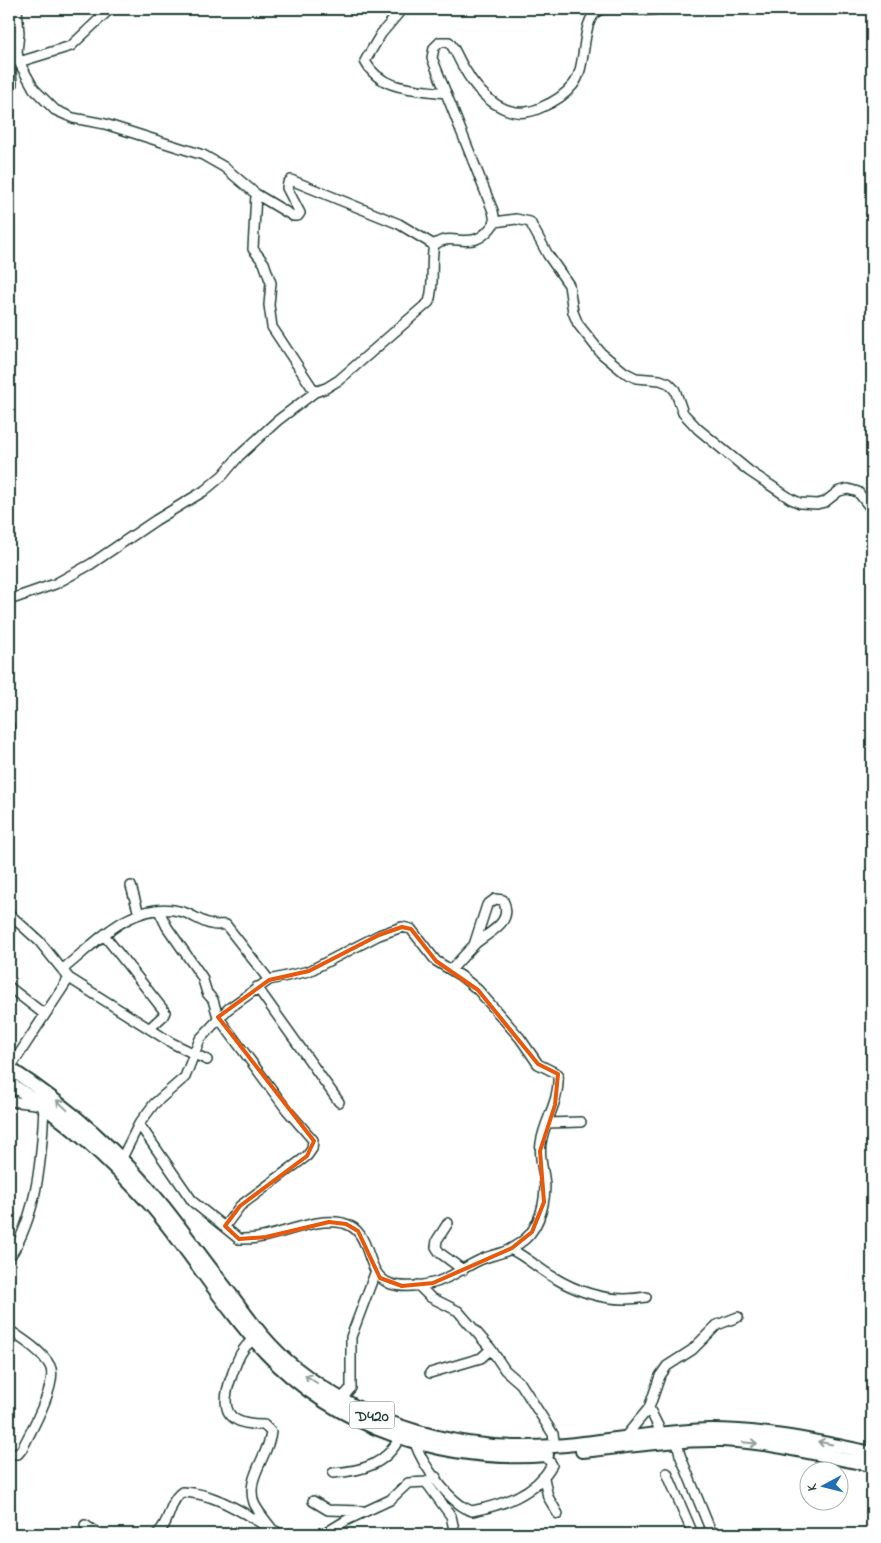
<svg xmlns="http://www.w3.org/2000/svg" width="881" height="1543" font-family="'Indie Flower',sans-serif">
<rect width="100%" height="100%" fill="#fff"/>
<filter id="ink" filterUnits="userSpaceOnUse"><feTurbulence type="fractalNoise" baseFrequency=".02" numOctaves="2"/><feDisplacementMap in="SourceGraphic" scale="10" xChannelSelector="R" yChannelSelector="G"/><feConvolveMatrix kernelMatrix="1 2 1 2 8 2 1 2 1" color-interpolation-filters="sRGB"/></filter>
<g filter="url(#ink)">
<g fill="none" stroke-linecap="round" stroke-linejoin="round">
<!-- minor casing -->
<g stroke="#1f3d34" stroke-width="12">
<path id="minor" d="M17,9L19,33L17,52L19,62L34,89L55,110L73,118L105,124L203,155L224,167L256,194L293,216H298L300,213L287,188L288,183L291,180L399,224L434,245
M402,9L381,34L365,61C380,91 416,89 445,93
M19,62L71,46L110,9
M9,91L12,84L9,49L17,28
M256,194L253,249L264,263L271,283L269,305L272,327L315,392
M495,222L516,219L530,222L548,255L569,285L573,312L578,324L601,353L624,372L636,378L660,380L668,383L675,390L683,413L698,429L749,471L791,499L800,503L817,504L825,502L839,491L848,489L858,492L872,510
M9,600L55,584L91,564L156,520L204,491L223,475L239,456L277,421L315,392L326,388L339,380L429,302C435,283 430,264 434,245C454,229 472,257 495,222L493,211L432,58L434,48L440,42H449C456,50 458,59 464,68C480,97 509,124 542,107C554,102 565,95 573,85C588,67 580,21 598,11C611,3 641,14 658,9
M9,725V730
M131,886L139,914
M159,911L167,927L202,977L207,993L213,1000L218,1017L287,1110L313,1140L312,1149L307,1156L240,1206L225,1226
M9,914L39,941L69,978L172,1043L207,1060
M104,935L165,1012L163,1016L150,1028
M63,969C97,942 134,898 183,912C193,915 201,922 211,924C216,926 221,924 226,925L269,980
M451,970C459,961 467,952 475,944C490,931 514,923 503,900L495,899L487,905L474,945
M9,987L44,1014
M257,987L339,1102
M10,1068L69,978
M9,1101L44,1105C42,1155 38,1215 9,1258
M547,1123L581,1122
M121,1160L139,1124L154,1104L185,1077L200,1039L228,1009L269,980L309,971L379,935L402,927L411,929L436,961L461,976L478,990L520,1038L538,1064L558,1074C560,1102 545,1118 541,1143C539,1155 542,1165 544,1177C547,1194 542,1217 532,1231C528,1238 519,1244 512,1248C503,1254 490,1255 480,1260C464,1267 450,1279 433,1283C421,1286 403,1288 391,1284C362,1274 375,1231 343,1223C310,1216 274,1241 239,1239L193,1202L139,1124
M448,1223L437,1240L436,1247L440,1253L463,1270
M510,1249C525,1256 538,1268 553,1277C581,1294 613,1303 646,1297
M418,1285L430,1297L458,1311L491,1349L481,1358L430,1373
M9,1330C22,1339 42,1351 50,1366C59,1382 30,1433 22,1449L18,1454H9
M254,1339C241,1348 237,1361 232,1375C219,1409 226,1425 264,1425L271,1432C269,1456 245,1477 254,1503C258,1512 266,1521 272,1529
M491,1349L505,1370L521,1384L553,1434L555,1446
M341,1399L351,1388V1337L375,1273
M661,1432L649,1408L660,1376L667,1366L692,1350L717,1325L738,1317
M625,1437L649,1408
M677,1441L680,1455L712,1534
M415,1443C422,1464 450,1504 472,1511C503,1505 535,1494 552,1465L545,1455
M333,1473C362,1471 386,1465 400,1437
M667,1473L693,1534
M544,1478L548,1497L558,1514
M426,1482L451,1516L455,1534
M313,1501L328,1510L363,1511
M85,1525L98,1534
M157,1534C171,1522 169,1500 182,1492C220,1493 249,1518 281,1534
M324,1534L347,1520L390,1500L408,1483L426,1482L436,1477"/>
</g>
<!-- highway casing -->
<g stroke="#1f3d34" stroke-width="16">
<path id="highway" d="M9,1068C66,1105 121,1153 164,1207C187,1236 209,1267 232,1296C251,1322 271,1349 296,1368C371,1427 459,1453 554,1446C606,1442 658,1431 711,1430C766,1430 819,1442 872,1453
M9,1083C66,1119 109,1159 154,1209C193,1255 224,1308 265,1352C337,1429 445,1463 547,1455
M582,1451C629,1446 675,1439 722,1440C773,1442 823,1456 872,1465"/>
</g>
<!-- minor -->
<use href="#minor" stroke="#fff" stroke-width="9"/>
<!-- highway -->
<use href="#highway" stroke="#fff" stroke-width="12"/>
</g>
<!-- one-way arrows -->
<defs><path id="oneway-shaft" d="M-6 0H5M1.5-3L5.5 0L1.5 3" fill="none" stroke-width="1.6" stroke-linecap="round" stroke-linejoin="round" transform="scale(1.25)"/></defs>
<g stroke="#8f9e9a">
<use href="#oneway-shaft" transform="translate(62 1105) rotate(-137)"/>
<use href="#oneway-shaft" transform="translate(311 1379) rotate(-145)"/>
<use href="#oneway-shaft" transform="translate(750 1443) rotate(5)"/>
<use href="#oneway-shaft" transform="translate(825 1443) rotate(-168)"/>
</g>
</g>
<!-- marked area -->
<path fill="none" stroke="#e8590c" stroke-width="4" stroke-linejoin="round" d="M402,927L411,929L436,961L478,990L538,1064L558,1074L555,1105L540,1151L544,1202L532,1232L512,1248L433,1283L402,1286L380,1278L358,1231L346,1224L329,1222L266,1237L239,1239L225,1226L240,1206L307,1156L314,1141L218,1017L269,980L309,971L379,935Z"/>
<g text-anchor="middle" stroke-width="4" stroke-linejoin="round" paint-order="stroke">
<!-- shield labels -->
<rect fill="#fff" stroke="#627771" stroke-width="1" x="349.5" y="1401.5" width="45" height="27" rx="4"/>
<g font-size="16" font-weight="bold" fill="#1f3d34">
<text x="372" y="1421">D420</text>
</g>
</g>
<!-- margin -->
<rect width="881" height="1543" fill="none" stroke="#fff" stroke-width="30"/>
<rect x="15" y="15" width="851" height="1513" fill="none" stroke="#1f3d34" stroke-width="2" filter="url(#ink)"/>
<!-- north arrow -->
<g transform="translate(824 1486) rotate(263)"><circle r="24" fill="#ffffff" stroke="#a5b1ae"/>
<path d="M0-4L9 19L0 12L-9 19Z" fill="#1f6fb2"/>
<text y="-8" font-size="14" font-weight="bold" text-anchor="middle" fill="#1f3d34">K</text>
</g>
</svg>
